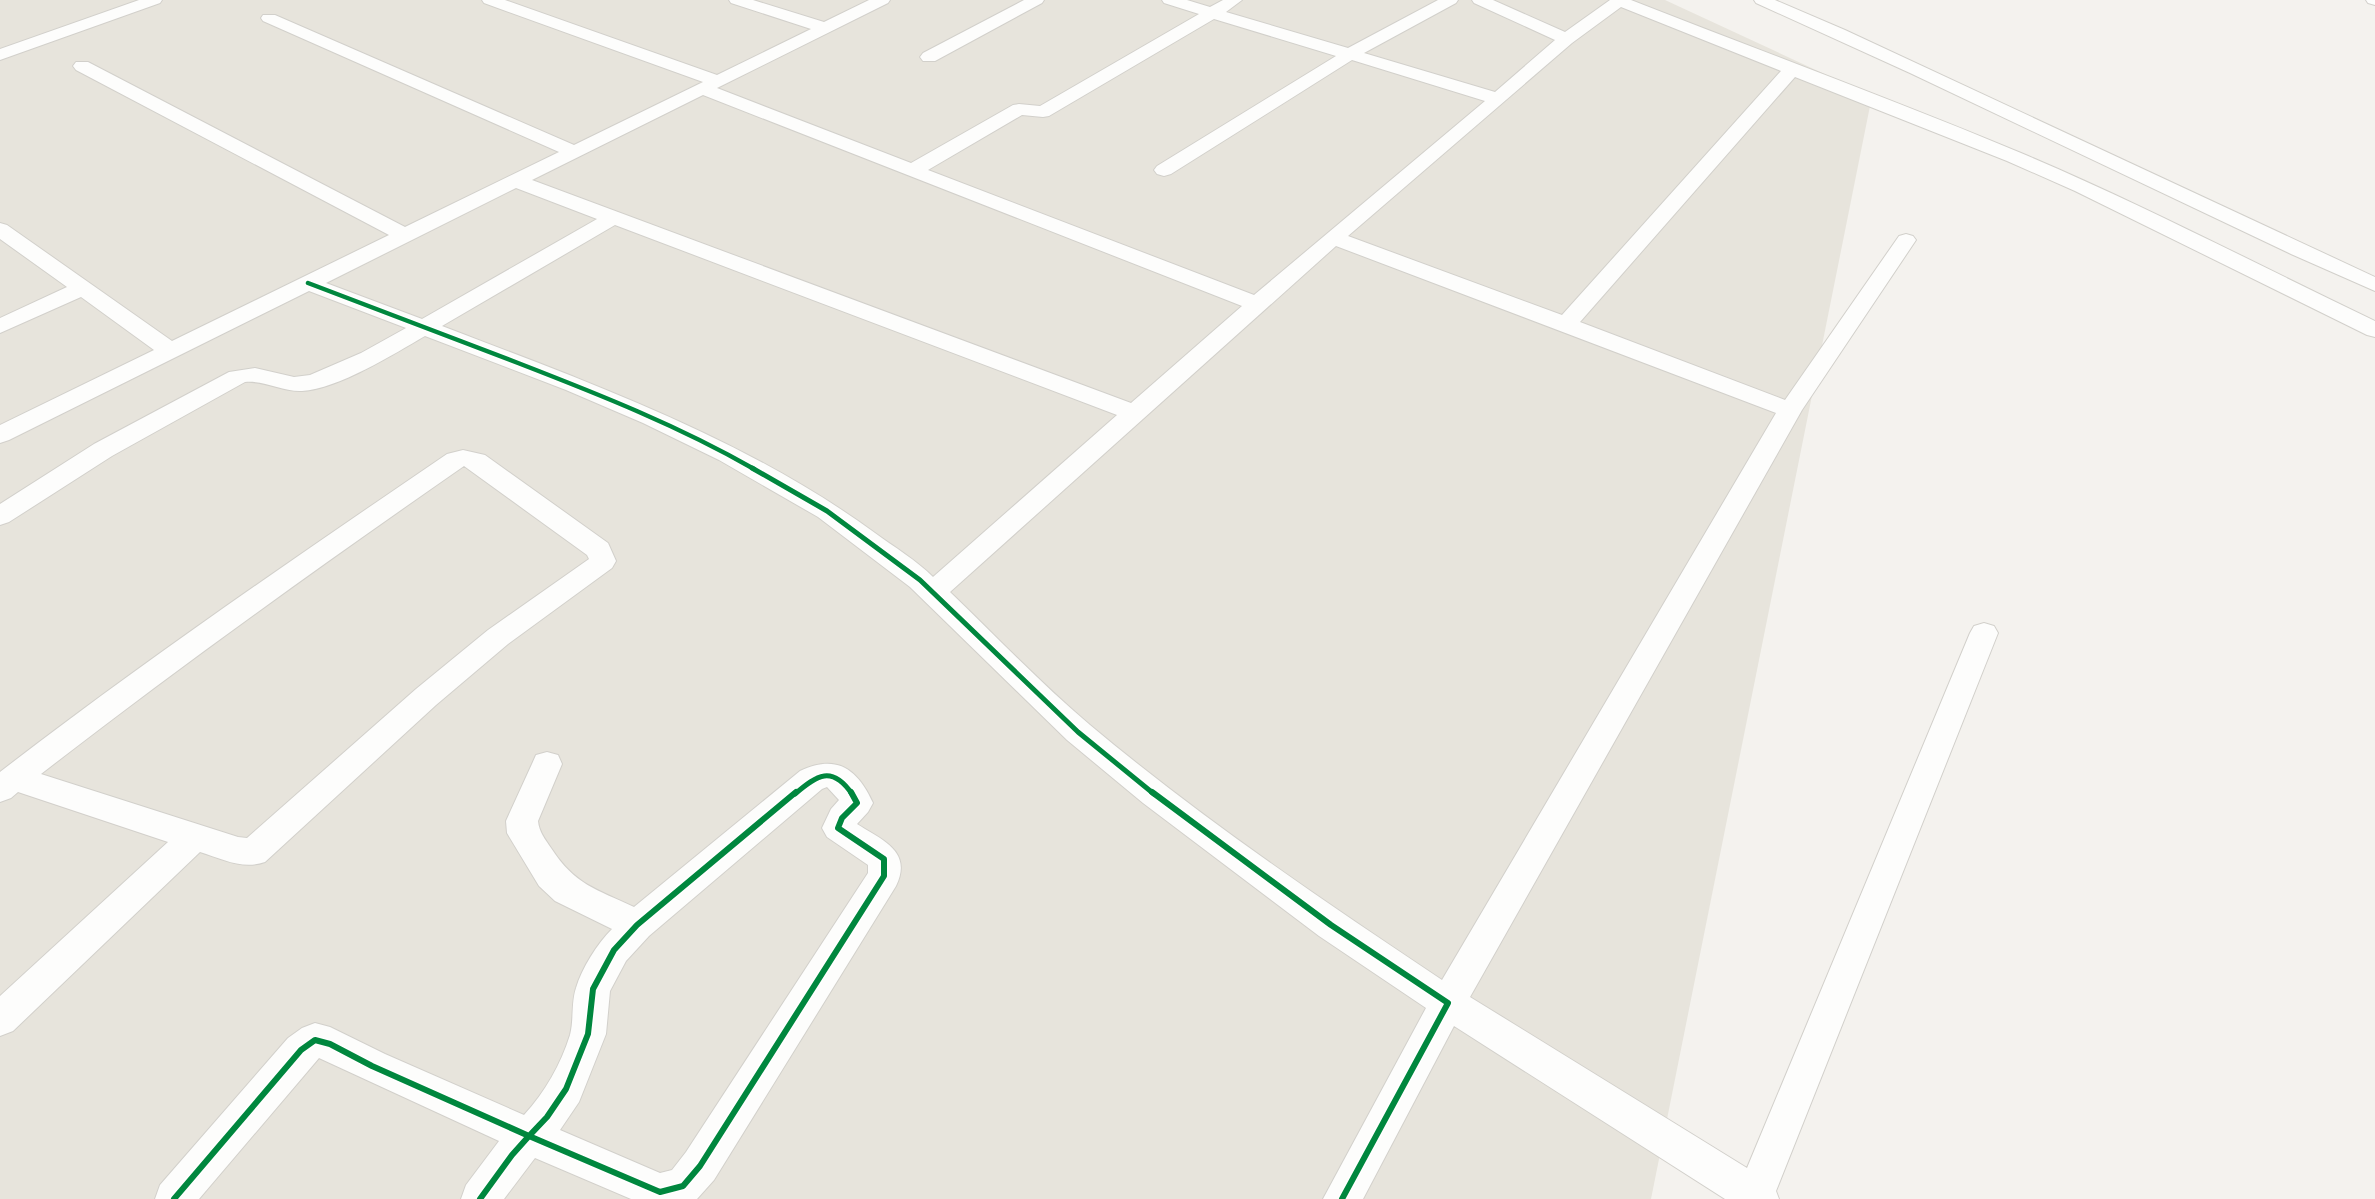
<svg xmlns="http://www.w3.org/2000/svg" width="2375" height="1199" font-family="'Open Sans',sans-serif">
<rect width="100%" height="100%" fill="#f4f2ee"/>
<!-- residential -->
<path fill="#e7e4dc" d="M0,0H1665L1872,96L1651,1199H0Z"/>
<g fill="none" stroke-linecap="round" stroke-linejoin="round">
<!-- minor casing -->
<g stroke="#d2d0cb" stroke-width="2">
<path id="minor" d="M139,0H162L160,3L0,60V49Z
M482,0H505L717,75L811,29L731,3L729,0H753L824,22L869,0H890L888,3L717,88L911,163L1013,105L1019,104L1040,106L1199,14L1164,3L1162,0H1187L1210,7L1223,0H1242L1226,12L1348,48L1438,0H1458L1456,3L1364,53L1495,92L1555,40L1474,3L1472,0H1493L1565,32L1610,0H1631C1761,51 1892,99 2021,153C2142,204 2258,265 2375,321V337L2367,335L2075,191L2007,161L1795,77L1580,322L1785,400L1899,236L1906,234L1913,236L1916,240L1802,410L1470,997L1747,1168L1970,633L1974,626L1984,623L1994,626L1998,633L1776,1191L1779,1199H1725L1454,1026L1363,1199H1323L1426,1008L1319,936L1143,803L1067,740L910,587L818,517L719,460L643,423L566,390L425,336C394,354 338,389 302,391C283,392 264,380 245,382L112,456L9,522L0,525V504L94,444L229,372L255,368L294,377L310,375L361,353L406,328L309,291L9,440L0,443V425L154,350L81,297L0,333V318L67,287L0,239V223L7,225L172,341L389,235L76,70L73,66L76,62H88L405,227L559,152L263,21L261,18L263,15H275L574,145L703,82L484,3ZM1621,7L1781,71L1562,315L1348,236L1572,43ZM1214,19L1336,56L1157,166L1154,170L1157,174L1164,176L1171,174L1352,60L1485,101L1254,295L928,170L1022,115L1043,117L1049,116ZM703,95L1242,306L1131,403L532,180ZM516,188L597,219L422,319L326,283ZM615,225L1117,415L933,577C916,560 894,547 875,533C745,438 591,383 442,326ZM1336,246L1776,413L1442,980C1322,900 1201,818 1090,725C1041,684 996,636 950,592Z
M1024,0H1044L1042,3L935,61H923L920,57L923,53Z
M1754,0H1775L1845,30L2375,277V291L2291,254L1910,73L1756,3Z
M2366,0H2375V5L2368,3Z
M463,450L485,455L608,543L616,561L612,568L508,644L436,705L265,862C243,870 222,859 200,852L13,1031L0,1036V996L168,842L18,792L11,798L0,802V772C145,660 296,557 447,454ZM464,466L587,555L589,559L488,630L416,689L247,838L238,837L41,774C179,667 320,566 464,466Z
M547,752L558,755L562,764L538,821C539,832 545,839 551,848C575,885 596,889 634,907L800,771C836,754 857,768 873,803L868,812L857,824C882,840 913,851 896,886L714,1180L697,1199H631L535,1158L504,1199H461L466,1185L499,1141L319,1058L199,1199H155L160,1185L288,1038L302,1028L315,1023L330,1027L385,1054L524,1115C545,1092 561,1064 570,1035C574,1020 571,1003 576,988C582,968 597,944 612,929L555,901L539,886L507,833L506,821L532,764L536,755ZM827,787L839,800L831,809L822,828L827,837L868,865V873L686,1152L672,1170L660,1173L560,1130L579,1102L606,1034L610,991L626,961L649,936L822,789Z"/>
</g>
<!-- minor -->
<use href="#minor" fill="#fdfdfc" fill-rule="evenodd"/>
<!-- cycleway-far2 casing -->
<g stroke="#fff" stroke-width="7">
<path id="cycleway-far2" d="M308,283C378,310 448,337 518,363C598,394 679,426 754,469"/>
</g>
<!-- cycleway-far1 casing -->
<g stroke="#fff" stroke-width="8">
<path id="cycleway-far1" d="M752,468L827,511L920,580L1078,732L1154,794
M795,794C817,775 832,765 852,794"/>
</g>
<!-- cycleway casing -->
<g stroke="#fff" stroke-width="9">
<path id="cycleway" d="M1152,792L1331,925L1448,1003L1342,1199
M529,1136L660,1192L683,1186L700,1166L884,876V859L838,828L842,818L857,803L851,792
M529,1136L547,1117L566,1089L588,1034L593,989L614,950L637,925L796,792
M174,1199L301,1050L315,1040L330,1044L372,1066L529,1136
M480,1199L512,1155L529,1136"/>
</g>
<!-- cycleway-far2 -->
<use href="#cycleway-far2" stroke="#00873e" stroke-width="4.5"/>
<!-- cycleway-far1 -->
<use href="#cycleway-far1" stroke="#00873e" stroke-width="5"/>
<!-- cycleway -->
<use href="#cycleway" stroke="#00873e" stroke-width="6"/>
</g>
</svg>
